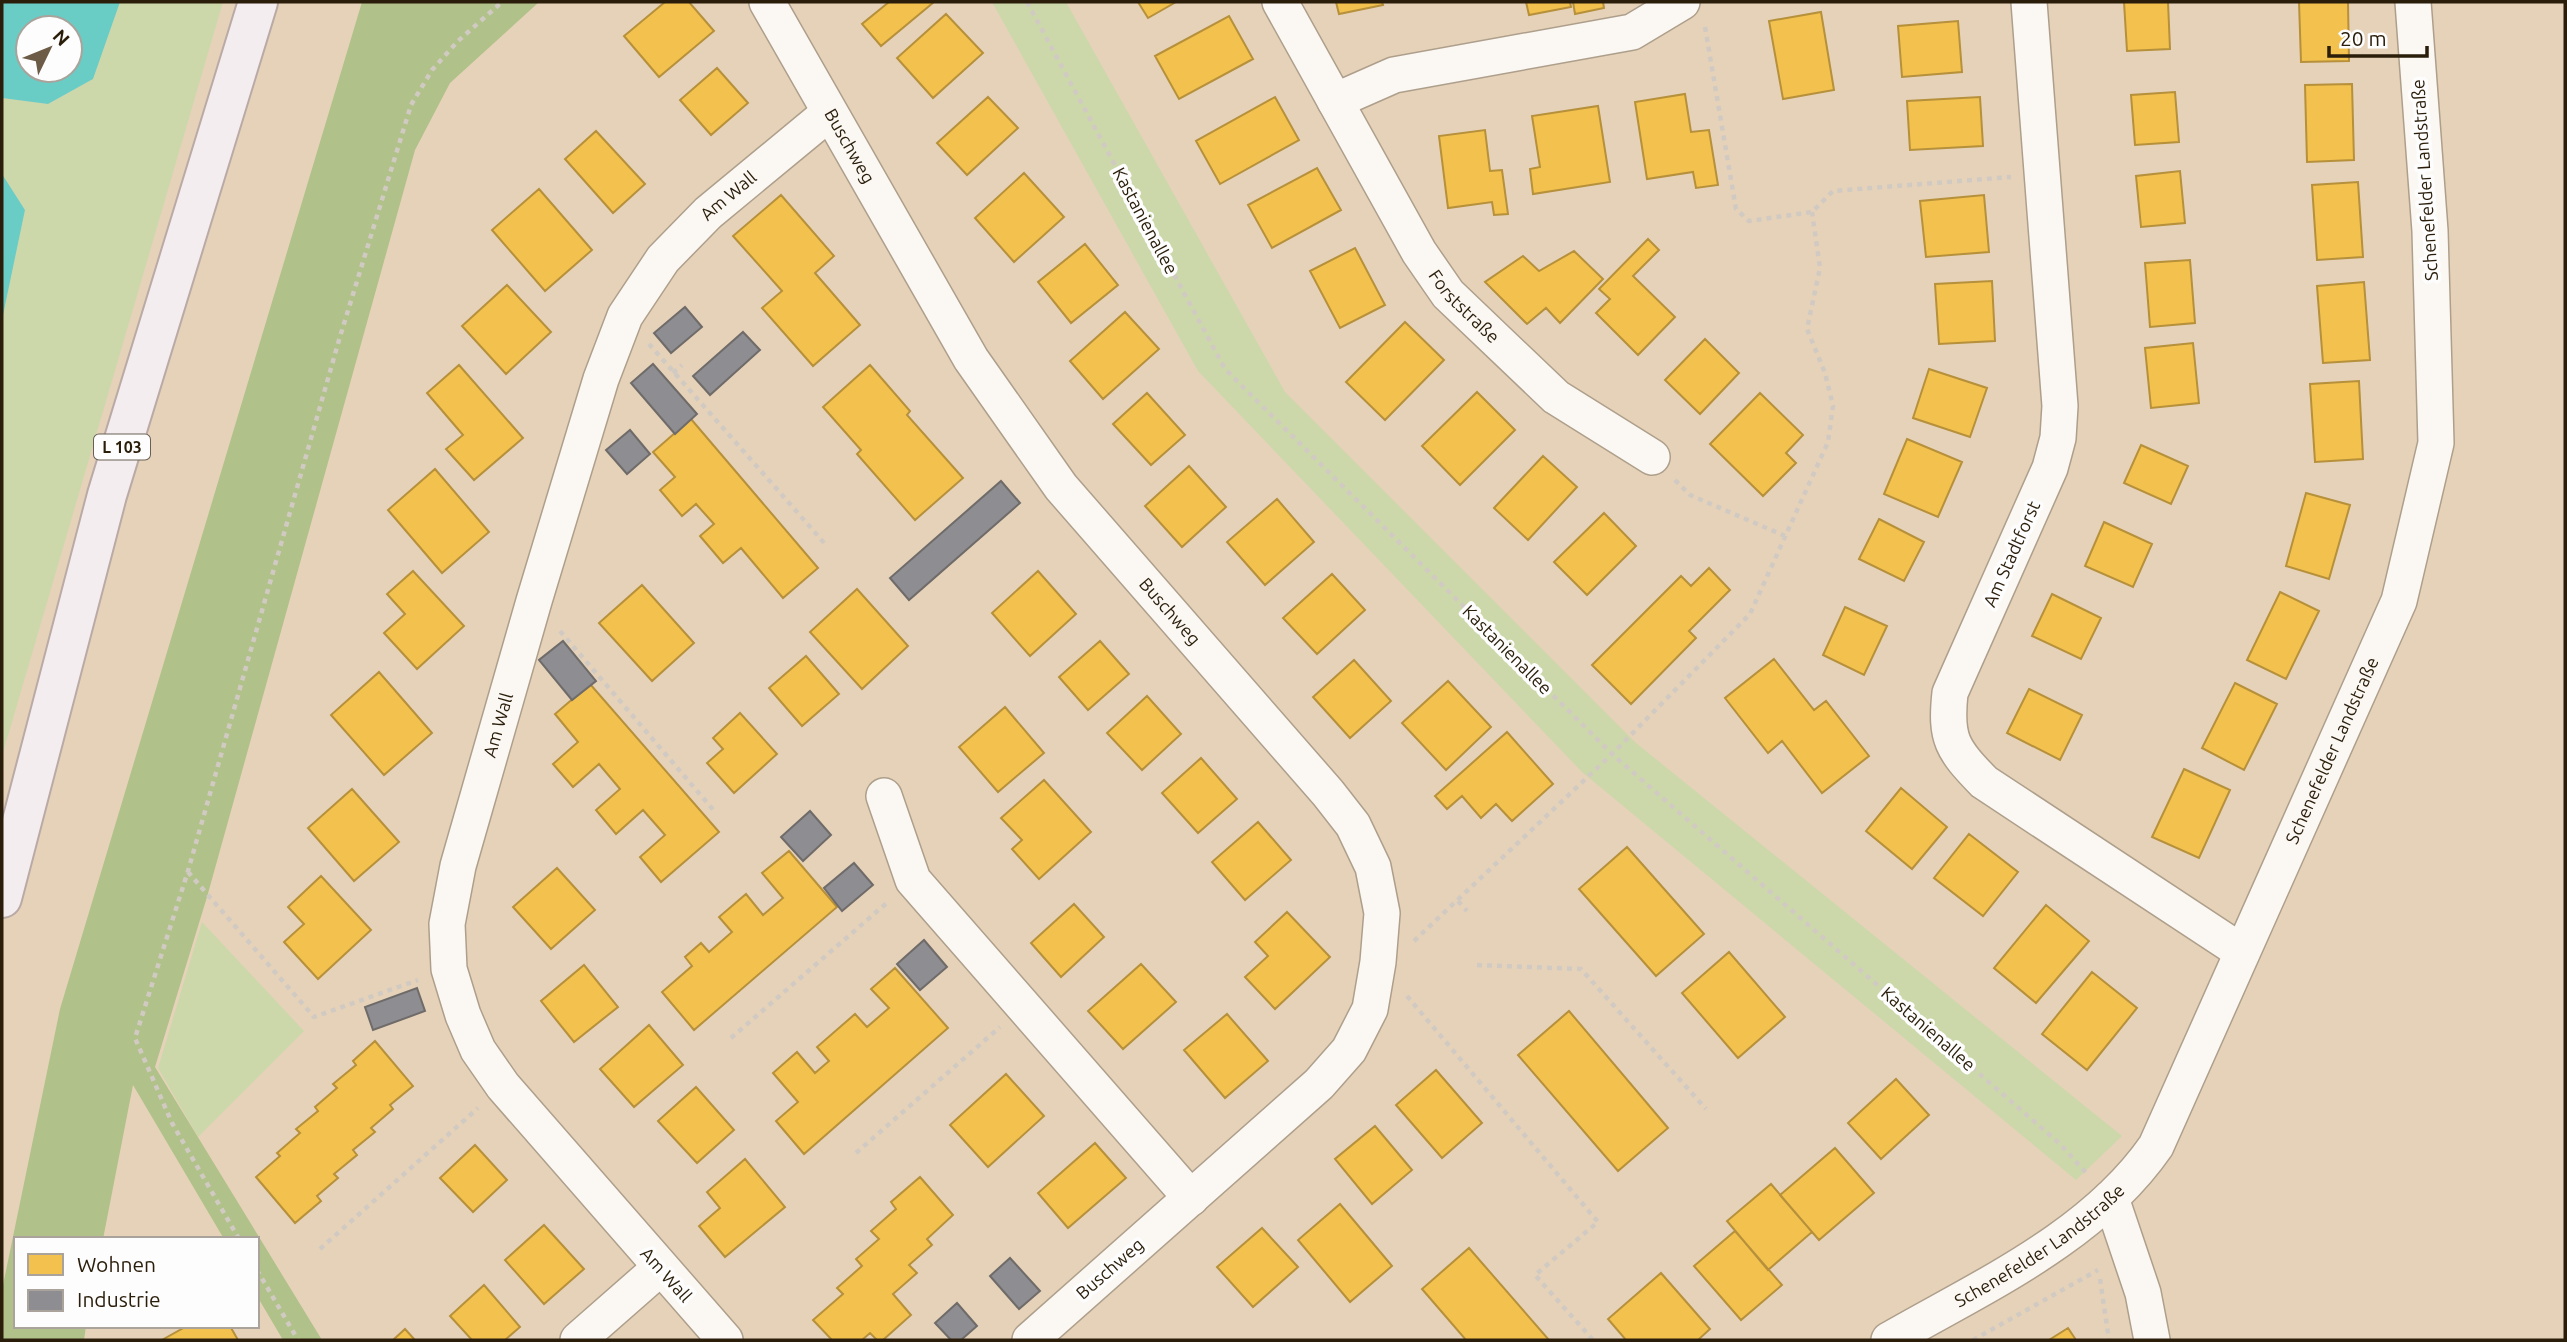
<svg xmlns="http://www.w3.org/2000/svg" width="2567" height="1342" font-family="Ubuntu,sans-serif">
<rect width="100%" height="100%" fill="#e6d2b9"/>
<!-- green -->
<path fill="#ccd8aa" d="M120,2H223L2,756V320L25,210L2,174V98L48,104L93,79Z
M992,2H1066L1285,392L1636,743L2122,1136L2076,1180L1582,772L1198,371Z
M202,922L304,1031L198,1137L158,1068Z"/>
<!-- forest -->
<path fill="#b0c189" d="M362,2H539L450,83L415,150L207,897L155,1067L322,1340H283L257,1296V1239H224L133,1085L103,1239H16V1326H86L84,1340H2V1290L60,1009Z"/>
<!-- water -->
<path fill="#69cdc5" fill-rule="evenodd" d="M2,2H120L93,79L48,104L2,98ZM28,28H70V70H28Z
M2,174L25,210L2,320Z"/>
<!-- homes -->
<path fill="#f2c14e" stroke="#b6903a" stroke-width="2" d="M665,2H689L714,31L659,77L624,36Z
M889,2H934L881,46L862,24Z
M1138,2H1176L1148,18Z
M1336,2H1382L1383,5L1339,14Z
M1526,2H1570L1571,7L1529,15Z
M1573,2H1603L1604,8L1575,14Z
M2124,2H2168L2170,49L2127,51Z
M2299,2H2348L2349,61L2301,62Z
M1821,12L1834,90L1783,99L1769,21Z
M946,14L983,53L933,98L897,58Z
M1229,16L1253,59L1179,99L1155,56Z
M1958,21L1962,72L1902,77L1898,26Z
M717,68L748,103L711,135L680,100Z
M2352,84L2354,160L2307,162L2305,85Z
M2175,92L2179,142L2135,145L2131,95Z
M1685,94L1691,132L1709,130L1718,185L1696,188L1693,172L1647,179L1635,102Z
M988,97L1018,128L967,175L937,143Z
M1275,97L1299,140L1220,184L1196,141Z
M1980,97L1983,146L1910,150L1907,101Z
M1598,106L1610,182L1533,194L1530,169L1540,167L1532,116Z
M1485,130L1490,171L1502,170L1508,214L1494,215L1492,202L1448,208L1439,136Z
M596,131L645,184L613,213L565,159Z
M1317,168L1341,210L1272,248L1248,205Z
M2180,171L2185,223L2141,227L2136,176Z
M1024,173L1064,217L1014,262L975,218Z
M2358,182L2363,257L2317,260L2312,185Z
M539,189L592,250L545,291L492,230Z
M781,195L834,256L815,273L860,325L813,366L762,308L782,291L733,236Z
M1984,195L1989,252L1926,257L1920,201Z
M1648,239L1659,250L1633,276L1675,317L1638,355L1596,313L1610,299L1599,289Z
M1085,244L1118,285L1071,323L1038,282Z
M1355,248L1385,305L1340,328L1310,271Z
M1574,251L1603,279L1560,323L1546,308L1527,324L1485,282L1523,256L1539,271Z
M2190,260L2195,323L2150,327L2145,263Z
M1992,281L1995,341L1939,344L1935,284Z
M2364,282L2370,360L2323,363L2317,286Z
M507,285L551,332L506,374L462,326Z
M1125,312L1159,349L1103,399L1070,361Z
M1405,322L1444,360L1385,420L1346,382Z
M1705,339L1739,373L1700,414L1665,380Z
M2193,343L2199,403L2151,408L2145,348Z
M459,365L523,438L474,480L446,449L463,435L427,393Z
M870,365L910,411L907,415L963,478L915,520L857,454L861,450L823,407Z
M1929,369L1987,388L1970,437L1913,418Z
M2359,381L2363,459L2315,462L2310,384Z
M1477,392L1515,430L1460,485L1422,446Z
M1147,393L1185,435L1151,465L1113,424Z
M1760,393L1803,435L1786,453L1796,463L1763,496L1710,444Z
M691,419L818,568L783,598L741,548L723,563L700,536L714,524L696,504L682,516L660,490L675,477L653,452Z
M1907,439L1962,462L1938,517L1884,494Z
M2141,445L2188,466L2171,504L2124,483Z
M1543,456L1577,487L1528,540L1494,508Z
M1189,466L1226,507L1182,547L1145,506Z
M435,469L489,532L442,573L388,510Z
M2306,493L2350,505L2329,579L2286,566Z
M1277,499L1314,542L1265,585L1227,542Z
M1604,513L1636,546L1587,595L1554,562Z
M1879,519L1924,542L1904,581L1859,559Z
M2104,522L2152,544L2133,587L2085,566Z
M1709,568L1730,590L1689,631L1696,638L1631,704L1592,665L1681,576L1691,586Z
M413,571L464,626L417,669L384,633L405,614L387,594Z
M1038,571L1076,614L1030,656L992,613Z
M1332,574L1365,610L1317,654L1283,618Z
M642,585L694,643L652,681L599,623Z
M857,589L908,646L862,689L810,632Z
M2280,592L2319,611L2286,679L2247,660Z
M2052,594L2101,618L2081,659L2032,636Z
M1845,607L1887,626L1864,675L1823,655Z
M1100,641L1129,674L1088,710L1059,677Z
M806,656L839,694L802,726L769,688Z
M1774,659L1814,710L1826,701L1869,756L1822,793L1782,741L1768,753L1725,698Z
M1354,660L1391,701L1350,738L1313,697Z
M379,672L432,733L384,775L331,715Z
M1448,681L1491,727L1446,770L1402,723Z
M2235,683L2277,704L2244,770L2202,748Z
M590,684L719,832L661,882L640,857L665,835L643,810L616,834L596,810L620,789L599,764L573,787L553,764L578,742L555,714Z
M2029,689L2082,715L2060,760L2007,733Z
M1147,696L1181,734L1142,770L1107,733Z
M1005,707L1044,753L998,792L959,747Z
M740,713L777,754L734,793L707,763L723,749L713,738Z
M1507,732L1553,784L1512,821L1496,804L1481,818L1462,796L1447,809L1435,796Z
M1201,758L1237,799L1198,833L1162,793Z
M2184,769L2230,790L2199,858L2152,837Z
M1044,780L1091,832L1039,879L1012,849L1022,840L1001,818Z
M1901,788L1947,827L1912,869L1866,831Z
M352,789L399,842L354,881L308,828Z
M1258,822L1291,860L1245,900L1212,862Z
M1969,834L2018,872L1983,916L1934,878Z
M1627,847L1704,934L1656,976L1579,889Z
M789,851L837,907L694,1030L662,992L692,966L685,957L701,943L709,952L732,932L719,917L746,894L763,915L783,898L762,873Z
M557,868L595,910L551,949L513,907Z
M321,876L371,930L318,979L284,942L304,924L288,907Z
M1074,904L1104,937L1061,977L1031,943Z
M2046,905L2089,941L2036,1003L1994,968Z
M1287,912L1330,957L1275,1009L1245,977L1268,956L1255,942Z
M1729,952L1785,1017L1738,1058L1682,993Z
M1141,964L1176,1002L1123,1049L1088,1011Z
M584,965L618,1007L574,1042L541,1001Z
M895,968L948,1028L804,1154L776,1121L798,1102L773,1073L797,1052L815,1073L829,1061L817,1047L855,1014L867,1027L889,1008L871,989Z
M2092,972L2137,1008L2087,1070L2042,1034Z
M1569,1011L1668,1128L1618,1171L1518,1055Z
M1227,1014L1268,1061L1225,1098L1184,1050Z
M649,1025L683,1065L634,1107L600,1069Z
M375,1041L413,1086L390,1105L393,1109L371,1128L375,1132L353,1150L357,1155L334,1174L338,1178L317,1196L321,1201L295,1223L256,1177L280,1156L277,1153L300,1133L296,1129L318,1111L315,1107L337,1088L333,1084L356,1065L353,1061Z
M1436,1070L1482,1123L1442,1158L1396,1105Z
M1006,1074L1044,1116L988,1167L950,1125Z
M1896,1079L1929,1115L1881,1159L1848,1123Z
M696,1087L734,1130L697,1163L658,1121Z
M1375,1126L1412,1170L1372,1204L1335,1159Z
M1095,1143L1126,1178L1068,1228L1038,1193Z
M475,1145L507,1180L473,1212L440,1178Z
M1835,1148L1874,1193L1819,1240L1780,1195Z
M745,1159L785,1207L725,1257L699,1226L720,1208L707,1192Z
M920,1177L953,1215L927,1239L932,1245L909,1265L917,1273L893,1294L911,1315L883,1340H877L870,1333L862,1340H832L813,1320L843,1294L837,1288L862,1266L856,1259L879,1239L871,1231L896,1209L891,1202Z
M1771,1184L1812,1232L1768,1270L1727,1221Z
M1340,1204L1392,1266L1350,1302L1298,1240Z
M544,1225L584,1269L544,1304L505,1260Z
M1262,1228L1298,1267L1253,1307L1217,1267Z
M1735,1231L1782,1285L1741,1320L1694,1266Z
M1469,1248L1549,1340H1466L1422,1289Z
M1661,1273L1710,1329L1698,1340H1626L1608,1319Z
M484,1285L520,1327L505,1340H472L450,1316Z
M187,1326H230L238,1340H162Z
M2068,1328L2076,1340H2049Z
M405,1329L415,1340H393Z"/>
<!-- industry -->
<path fill="#8d8d92" stroke="#6f6b69" stroke-width="2" d="M685,307L702,327L671,353L654,333Z
M743,332L760,350L710,395L693,376Z
M653,364L697,414L675,434L631,383Z
M630,430L650,454L627,474L606,450Z
M1001,481L1020,503L909,600L890,578Z
M563,641L596,681L572,700L539,660Z
M810,811L831,835L803,861L781,837Z
M854,863L873,885L842,911L824,888Z
M924,940L947,967L920,990L897,964Z
M417,988L425,1011L373,1030L365,1007Z
M1010,1258L1040,1291L1019,1309L990,1276Z
M957,1303L977,1326L961,1340H951L935,1323Z"/>
<g fill="none" stroke-linecap="round" stroke-linejoin="round">
<!-- street casing -->
<g stroke="#ae9f8b" stroke-width="38">
<g id="street">
<path id="s1" d="M767,2L971,359L1061,487L1328,793L1353,825L1373,867L1382,913L1378,962L1370,1009L1349,1050L1319,1084L1030,1340"/>
<path id="s2" d="M1280,2L1419,252L1448,294L1556,397L1652,457"/>
<path d="M2029,2L2060,406L2058,438L2050,468L1950,693C1945,739 1952,749 1984,782L2242,952"/>
<path d="M1335,101L1394,75L1632,32L1682,2"/>
<path d="M884,796L913,880L1191,1198"/>
<path d="M2111,1198L2143,1293L2152,1340"/>
<path d="M578,1340L660,1268"/>
<path id="s3" d="M725,1340L503,1086L478,1050L463,1015L449,969L447,924L458,866L534,601L601,379L625,316L663,259L708,213L829,113"/>
<path id="s4" d="M1889,1340C1983,1286 2093,1237 2156,1146L2399,601L2436,443L2430,231L2413,2"/>
</g>
</g>
<!-- primary casing -->
<g stroke="#baaaa6" stroke-width="42">
<path id="primary" d="M2,898L107,495L258,2"/>
</g>
<!-- path -->
<path stroke="#d1cac2" stroke-width="4.5" stroke-dasharray="5 5" stroke-linecap="butt" d="M1027,2L1225,369L1612,754L2060,1144L2088,1175
M1705,27L1736,209L1749,221L1812,212L1833,191L2011,177
M649,344L826,545
M673,373L682,365
M1675,480L1690,495L1785,536
M560,631L716,813
M188,872L314,1017L418,980
M1458,901L1467,911
M1414,941L1612,754L1750,614L1828,442L1833,406L1825,373L1807,329L1820,268L1812,212
M1477,965L1581,969L1706,1109
M1407,996L1598,1222L1535,1275L1593,1340
M731,1038L889,901
M856,1153L1000,1027
M239,1239L172,1123L135,1038L188,871L339,340L411,105L432,70L458,41L502,2
M320,1249L478,1108
M257,1270L298,1340
M2100,1279L2109,1340
M1973,1340L2098,1270"/>
<!-- street -->
<use href="#street" stroke="#fbf8f4" stroke-width="35"/>
<!-- primary -->
<use href="#primary" stroke="#f4edef" stroke-width="38"/>
</g>
<g text-anchor="middle" stroke-width="7" stroke-linejoin="round" paint-order="stroke">
<!-- shield labels -->
<rect fill="#fdfdfd" stroke="#696053" stroke-width="2" x="94" y="434.5" width="56" height="25" rx="5"/>
<g font-size="16" font-weight="bold" fill="#2a1d0a">
<text x="122" y="453">L 103</text>
</g>
<!-- street labels -->
<g font-size="18" fill="#2a1d0a" stroke="#fdfdfd">
<text dy="6" stroke="none"><textPath href="#s1" startOffset="166">Buschweg</textPath></text>
<text transform="translate(2425 180) rotate(-94)" y="6">Schenefelder Landstraße</text>
<text dy="6" stroke="none"><textPath href="#s3" startOffset="1306">Am Wall</textPath></text>
<text transform="translate(1145 221) rotate(62)" y="6">Kastanienallee</text>
<text dy="6" stroke="none"><textPath href="#s2" startOffset="357">Forststraße</textPath></text>
<text transform="translate(2012 554) rotate(-66)" y="6">Am Stadtforst</text>
<text dy="6" stroke="none"><textPath href="#s1" startOffset="733">Buschweg</textPath></text>
<text transform="translate(1507 650) rotate(45)" y="6">Kastanienallee</text>
<text dy="6" stroke="none"><textPath href="#s3" startOffset="718">Am Wall</textPath></text>
<text dy="6" stroke="none"><textPath href="#s4" startOffset="766">Schenefelder Landstraße</textPath></text>
<text transform="translate(1928 1029) rotate(41)" y="6">Kastanienallee</text>
<text dy="6" stroke="none"><textPath href="#s4" startOffset="178">Schenefelder Landstraße</textPath></text>
<text transform="translate(1110 1269) rotate(-41)" y="6">Buschweg</text>
<text transform="translate(666 1275) rotate(48)" y="6">Am Wall</text>
</g>
</g>
<!-- border -->
<rect width="2567" height="1342" fill="none" stroke="#2a1d0a" stroke-width="7"/>
<!-- legend -->
<rect x="14" y="1237" width="245" height="91" fill="#fdfdfd" stroke="#a9a39c" stroke-width="2"/>
<rect x="28" y="1254" width="35" height="21" fill="#f2c14e" stroke="#a9a39c" stroke-width="2"/>
<text x="77" y="1272" font-size="21" fill="#2a1d0a">Wohnen</text>
<rect x="28" y="1290" width="35" height="21" fill="#8d8d92" stroke="#a9a39c" stroke-width="2"/>
<text x="77" y="1307" font-size="21" fill="#2a1d0a">Industrie</text>
<!-- north arrow -->
<g transform="translate(49 49) rotate(47)"><circle r="33" fill="#fdfdfd" stroke="#a9a39c" stroke-width="2"/>
<path d="M0-5L12 26L0 18L-12 26Z" fill="#6c5c47"/>
<text y="-10" font-size="19" font-weight="bold" text-anchor="middle" fill="#2a1d0a">N</text>
</g>
<!-- scale -->
<path d="M2329 46v10h98v-10" fill="none" stroke="#2a1d0a" stroke-width="3.5"/>
<text x="2340" y="46" font-size="21" fill="#2a1d0a" stroke="#fdfdfd" stroke-width="5" paint-order="stroke">20 m</text>
</svg>
